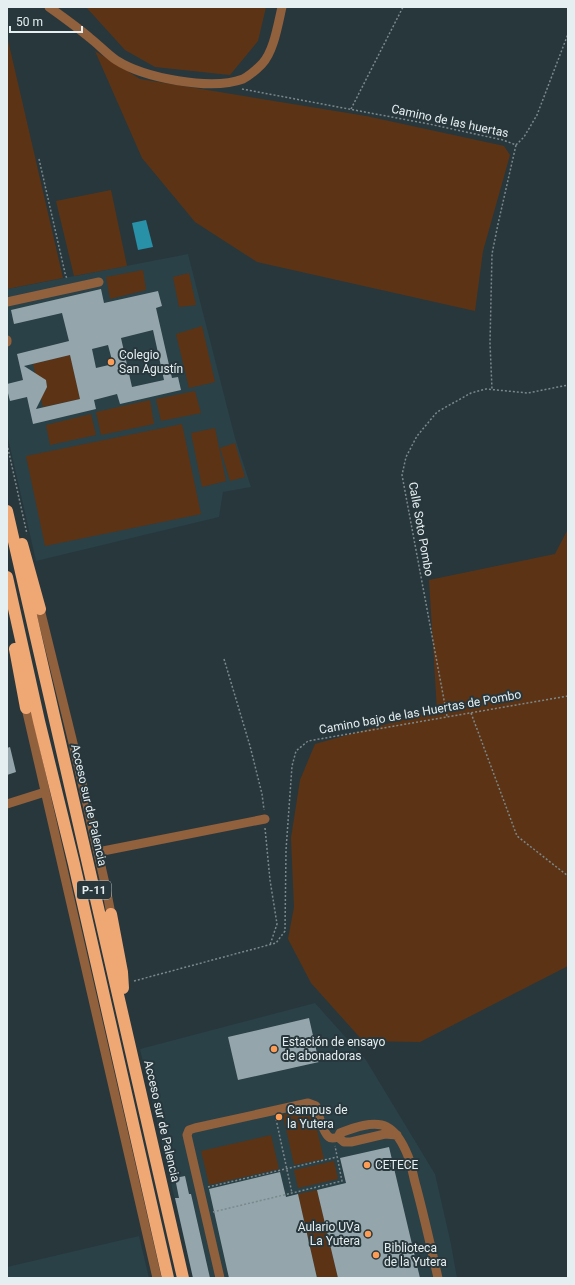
<svg xmlns="http://www.w3.org/2000/svg" width="575" height="1285" font-family="Roboto,sans-serif">
<rect width="100%" height="100%" fill="#28373c"/>
<!-- built -->
<path fill="#294147" d="M188,254L235,438L251,487L223,492L219,517L36,561L7,434V289Z
M315,1003L366,1060L435,1174L451,1244L457,1278H193L140,1049Z
M139,1236L149,1278H7V1267Z"/>
<!-- green -->
<path fill="#5c3415" d="M86,7H266L258,41L230,75L155,67L125,50Z
M7,36L63,278L7,289Z
M95,51L140,79L366,116L504,146L510,155L483,251L475,311L257,262L195,222L142,158Z
M111,190L127,266L74,276L56,201Z
M143,270L146,290L110,299L106,277Z
M189,273L196,305L179,307L173,277Z
M202,326L215,382L189,388L176,334Z
M70,355L80,399L43,407L40,394L44,393L47,387L46,380L36,377L33,364Z
M195,391L201,413L161,421L156,399Z
M150,400L154,424L101,435L96,412Z
M91,414L96,435L50,445L46,425Z
M182,424L201,514L45,546L26,456Z
M215,428L226,481L202,487L191,433Z
M235,443L245,477L230,481L220,448Z
M568,529V966L420,1042L363,1041L311,983L288,939L294,907L291,838L300,780L315,744L437,710L429,580L555,554Z
M302,1109L311,1112L314,1117L324,1159L294,1165L283,1115Z
M271,1135L279,1169L209,1185L201,1151Z
M334,1161L338,1179L298,1188L294,1170Z
M317,1190L338,1278H317L298,1194Z"/>
<!-- water -->
<path fill="#2890a7" d="M146,220L153,247L138,250L132,223Z"/>
<!-- building -->
<path fill="#94a6ab" fill-rule="evenodd" d="M101,289L104,303L158,291L162,306L156,308L172,378L178,377L181,390L120,404L117,394L94,400L96,409L33,424L27,397L10,401L7,389V384L23,380L17,354L69,341L62,313L14,324L11,310ZM153,330L164,380L132,387L121,338ZM108,345L113,364L96,368L92,349ZM70,355L80,399L36,409L47,387L46,380L24,366Z
M10,747L16,772L7,775V748Z
M309,1018L319,1062L238,1080L228,1037Z
M389,1147L420,1278H338L317,1190L346,1183L340,1158Z
M280,1172L286,1197L298,1194L317,1278H229L209,1189Z
M185,1176L189,1194H191L210,1278H193L175,1198H179L175,1178Z"/>
<g fill="none" stroke-linecap="round" stroke-linejoin="round">
<!-- path -->
<path stroke="#7b888c" stroke-width="1.5" stroke-dasharray="2 2" stroke-linecap="butt" d="M242,89L429,124L503,140L516,145L498,224L492,254L490,343L492,389
M351,109L403,7
M516,145L524,137L537,115L568,34
M39,159L65,273L67,279
M7,444L27,534
M224,659L250,746L262,794L264,810
M471,713L517,836L568,876
M447,716L402,475L406,457L417,436L437,412L471,393L486,389L528,393L568,385
M265,828L270,880L277,924L270,945
M134,981L276,943L285,931L286,850L292,766L296,751L308,741L568,696
M276,1119L292,1193
M208,1187L337,1157
M213,1212L342,1181L335,1146"/>
<!-- minor -->
<path stroke="#91603d" stroke-width="9" d="M49,7C63,17 77,27 90,38C99,45 107,54 116,60C144,78 211,91 243,79C249,76 257,69 262,64C274,51 278,24 282,7
M7,302L99,282
M7,340V342
M40,609L73,743L106,888L111,914
M26,708L157,1278
M7,804L45,792
M98,852L265,819
M338,1137L344,1142H351L385,1134L397,1135
M220,1278L187,1135L189,1130L195,1128L308,1103L316,1106C318,1113 323,1133 329,1137C331,1139 335,1138 338,1137L340,1133C353,1128 374,1120 387,1127C397,1132 404,1146 408,1156C412,1166 413,1176 416,1186C424,1216 431,1247 438,1278"/>
<!-- highway -->
<path stroke="#efa774" stroke-width="12" d="M7,511L183,1278
M22,544L40,609
M7,577L39,721L74,864L168,1278
M15,649L26,708
M111,914L122,972L123,988"/>
</g>
<!-- markers -->
<g fill="#fd9c55" stroke="#28373c" stroke-width="1.5">
<circle cx="111" cy="362" r="4"/>
<circle cx="274" cy="1049" r="4"/>
<circle cx="279" cy="1117" r="4"/>
<circle cx="367" cy="1165" r="4"/>
<circle cx="368" cy="1234" r="4"/>
<circle cx="376" cy="1255" r="4"/>
</g>
<g text-anchor="middle" stroke-width="4" stroke-linejoin="round" paint-order="stroke">
<!-- shield labels -->
<rect fill="#28373c" stroke="#acb7bb" stroke-width="1" x="77" y="881" width="34" height="18" rx="3"/>
<g font-size="11" font-weight="bold" fill="#e5eef1">
<text x="94" y="894">P-11</text>
</g>
<!-- street labels -->
<g font-size="12" fill="#e5eef1" stroke="#28373c">
<text transform="translate(450 121) rotate(12)" y="4">Camino de las huertas</text>
<text transform="translate(421 529) rotate(80)" y="4">Calle Soto Pombo</text>
<text transform="translate(420 712) rotate(-10)" y="4">Camino bajo de las Huertas de Pombo</text>
<text transform="translate(89 805) rotate(77)" y="4">Acceso sur de Palencia</text>
<text transform="translate(162 1121) rotate(77)" y="4">Acceso sur de Palencia</text>
</g>
<!-- poi labels -->
<g font-size="12" fill="#e5eef1" stroke="#28373c" text-anchor="start">
<text x="119" y="359">Colegio<tspan x="119" dy="14">San Agustín</tspan></text>
<text x="282" y="1046">Estación de ensayo<tspan x="282" dy="14">de abonadoras</tspan></text>
<text x="287" y="1114">Campus de<tspan x="287" dy="14">la Yutera</tspan></text>
<text x="375" y="1169">CETECE</text>
<text x="360" y="1231" text-anchor="end">Aulario UVa<tspan x="360" dy="14">La Yutera</tspan></text>
<text x="384" y="1252">Biblioteca<tspan x="384" dy="14">de la Yutera</tspan></text>
</g>
</g>
<!-- border -->
<rect width="575" height="1285" fill="none" stroke="#e5eef1" stroke-width="16"/>
<!-- scale -->
<path d="M10 26v6h72v-6" fill="none" stroke="#e5eef1" stroke-width="2"/>
<text x="16" y="26" font-size="12" fill="#e5eef1" stroke="#28373c" stroke-width="3" paint-order="stroke">50 m</text>
</svg>
